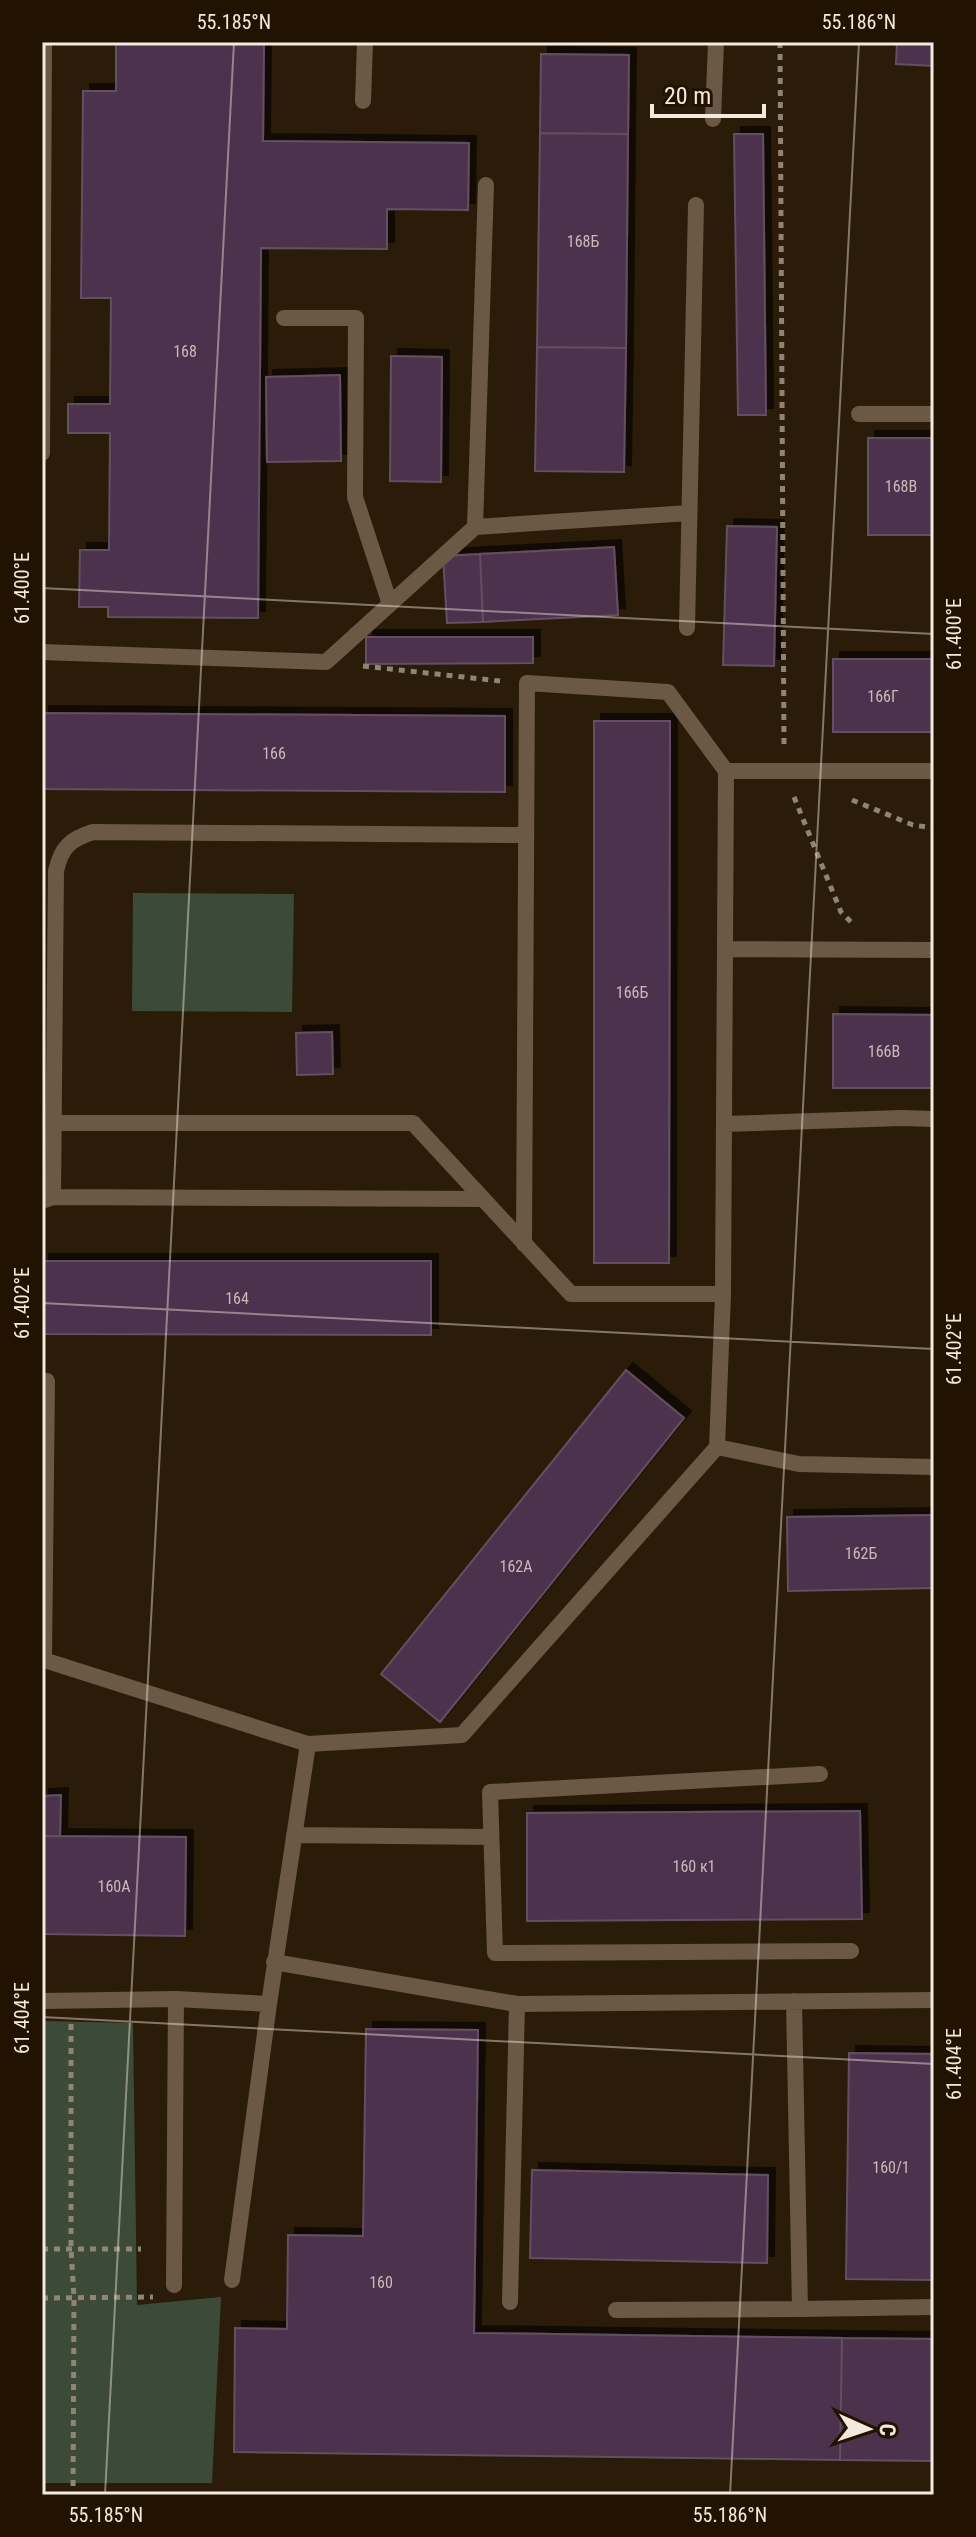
<svg xmlns="http://www.w3.org/2000/svg" width="976" height="2537" font-family="'Roboto Condensed',sans-serif">
<defs>
<filter id="shadow"><feDropShadow dx="7" dy="-7" stdDeviation="0" flood-color="#0009"/></filter>
</defs>
<rect width="100%" height="100%" fill="#2b1b09"/>
<!-- green -->
<path fill="#3b4b38" d="M133,893L294,894L292,1012L132,1011Z
M42,2021L133,2023L137,2305L221,2297L212,2483H42Z"/>
<!-- building -->
<path fill="#4d314d" stroke="#634f62" stroke-width="2" filter="url(#shadow)" d="M116,42H264L263,141L469,143L468,210L387,209V249L261,248L258,618L108,617V607H79L80,550H109L110,433H68V404H110L111,298H81L83,91H116Z
M897,42H934V66L896,64Z
M541,54L629,55L628,134L540,133Z
M540,133L628,134L626,348L537,347Z
M734,134H763L766,415H738Z
M537,347L626,348L624,472L535,471Z
M391,356L442,357L441,482L390,481Z
M340,375L341,461L267,462L266,377Z
M868,438H934V535H868Z
M727,526L777,527L774,666L723,665Z
M614,547L618,615L483,622L480,554Z
M480,554L483,622L447,623L443,556Z
M366,637H533V663L366,664Z
M833,659H934V732H833Z
M42,713L505,716V792L42,789Z
M594,721H670L669,1263H594Z
M833,1014L934,1015V1088H833Z
M332,1032L333,1074L297,1075L296,1033Z
M42,1261H431V1335L42,1334Z
M626,1370L684,1418L440,1722L381,1674Z
M934,1515V1588L788,1591L787,1517Z
M61,1795L60,1836H42V1796Z
M860,1811L862,1919L527,1921V1813Z
M42,1836L186,1837L185,1936L42,1934Z
M366,2029L478,2030L474,2333L842,2338L840,2460L234,2452L235,2328L287,2329L288,2235L363,2236Z
M849,2053L934,2054V2280L846,2279Z
M532,2170L768,2175L767,2263L530,2258Z
M842,2338L934,2339V2461L840,2460Z"/>
<g fill="none" stroke-linecap="round" stroke-linejoin="round">
<!-- path -->
<path stroke="#918475" stroke-width="5" stroke-dasharray="6 6" stroke-linecap="butt" d="M780,42L784,746
M363,666L500,681
M794,797L841,912L851,922
M852,800L913,825L934,828
M71,2024V2249L74,2298L73,2495
M42,2249H141
M42,2298L153,2297"/>
<!-- lane -->
<path stroke="#6b5945" stroke-width="16" d="M363,101L365,42
M713,119L716,42
M284,318H356L355,497L390,604
M859,414H934
M42,453L44,42
M475,527L689,513
M687,628L696,205
M42,652L326,662L475,527L486,185
M725,949L934,950
M54,1123H413L571,1294H723
M724,1124L901,1118L934,1119
M53,1197L482,1199
M42,1201L53,1197L56,871C61,848 70,839 93,832L526,835
M524,1244L527,683L668,692L726,771
M42,1382L47,1381L44,1660L308,1744L269,2004L176,1999L42,2001
M717,1447L799,1464L934,1467
M308,1744L462,1735L717,1447L723,1294L726,771H934
M820,1774L490,1792L495,1953L851,1951
M294,1835L491,1837
M274,1962L517,2004L934,2000
M794,2001L800,2309L934,2307
M232,2280L269,2004
M174,2285L176,1999
M510,2302L517,2004
M616,2310L800,2309"/>
</g>
<!-- ticks -->
<path fill="none" stroke="#f4e9dd" stroke-width="2" stroke-opacity="0.45" d="M42,588L934,634M42,1303L934,1349M42,2017L934,2064M105,2495L234,42M730,2495L859,42"/>
<g text-anchor="middle" stroke-width="6" stroke-linejoin="round" paint-order="stroke">
<!-- number labels -->
<g font-size="16" fill="#cabbb9">
<text x="583" y="247">168Б</text>
<text x="185" y="357">168</text>
<text x="901" y="492">168В</text>
<text x="883" y="702">166Г</text>
<text x="274" y="759">166</text>
<text x="632" y="998">166Б</text>
<text x="884" y="1057">166В</text>
<text x="237" y="1304">164</text>
<text x="861" y="1559">162Б</text>
<text x="516" y="1572">162А</text>
<text x="694" y="1872">160 к1</text>
<text x="114" y="1892">160А</text>
<text x="891" y="2173">160/1</text>
<text x="381" y="2288">160</text>
</g>
</g>
<!-- border -->
<rect width="976" height="2537" fill="none" stroke="#211202" stroke-width="88"/>
<!-- north arrow -->
<g transform="translate(868 2429) rotate(93)" stroke="#211202" stroke-width="6" paint-order="stroke">
<path d="M0-6L14 30L0 20L-14 30Z" fill="#f4e9dd"/>
<text y="-12" font-size="22" font-weight="bold" text-anchor="middle" fill="#f4e9dd">С</text>
</g>
<!-- scale -->
<path d="M652 104v12h112v-12" fill="none" stroke="#f4e9dd" stroke-width="4"/>
<text x="664" y="104" font-size="24" fill="#f4e9dd" stroke="#211202" stroke-width="6" paint-order="stroke">20 m</text>
<rect x="44" y="44" width="888" height="2449" fill="none" stroke="#f4e9dd" stroke-width="3"/>
<g font-size="20" text-anchor="middle" fill="#f4e9dd">
<text x="234" y="29">55.185°N</text>
<text x="859" y="29">55.186°N</text>
<text transform="translate(22 588) rotate(-90)" y="7">61.400°E</text>
<text transform="translate(954 634) rotate(-90)" y="7">61.400°E</text>
<text transform="translate(22 1303) rotate(-90)" y="7">61.402°E</text>
<text transform="translate(954 1349) rotate(-90)" y="7">61.402°E</text>
<text transform="translate(22 2018) rotate(-90)" y="7">61.404°E</text>
<text transform="translate(954 2064) rotate(-90)" y="7">61.404°E</text>
<text x="106" y="2522">55.185°N</text>
<text x="730" y="2522">55.186°N</text>
</g>
</svg>
